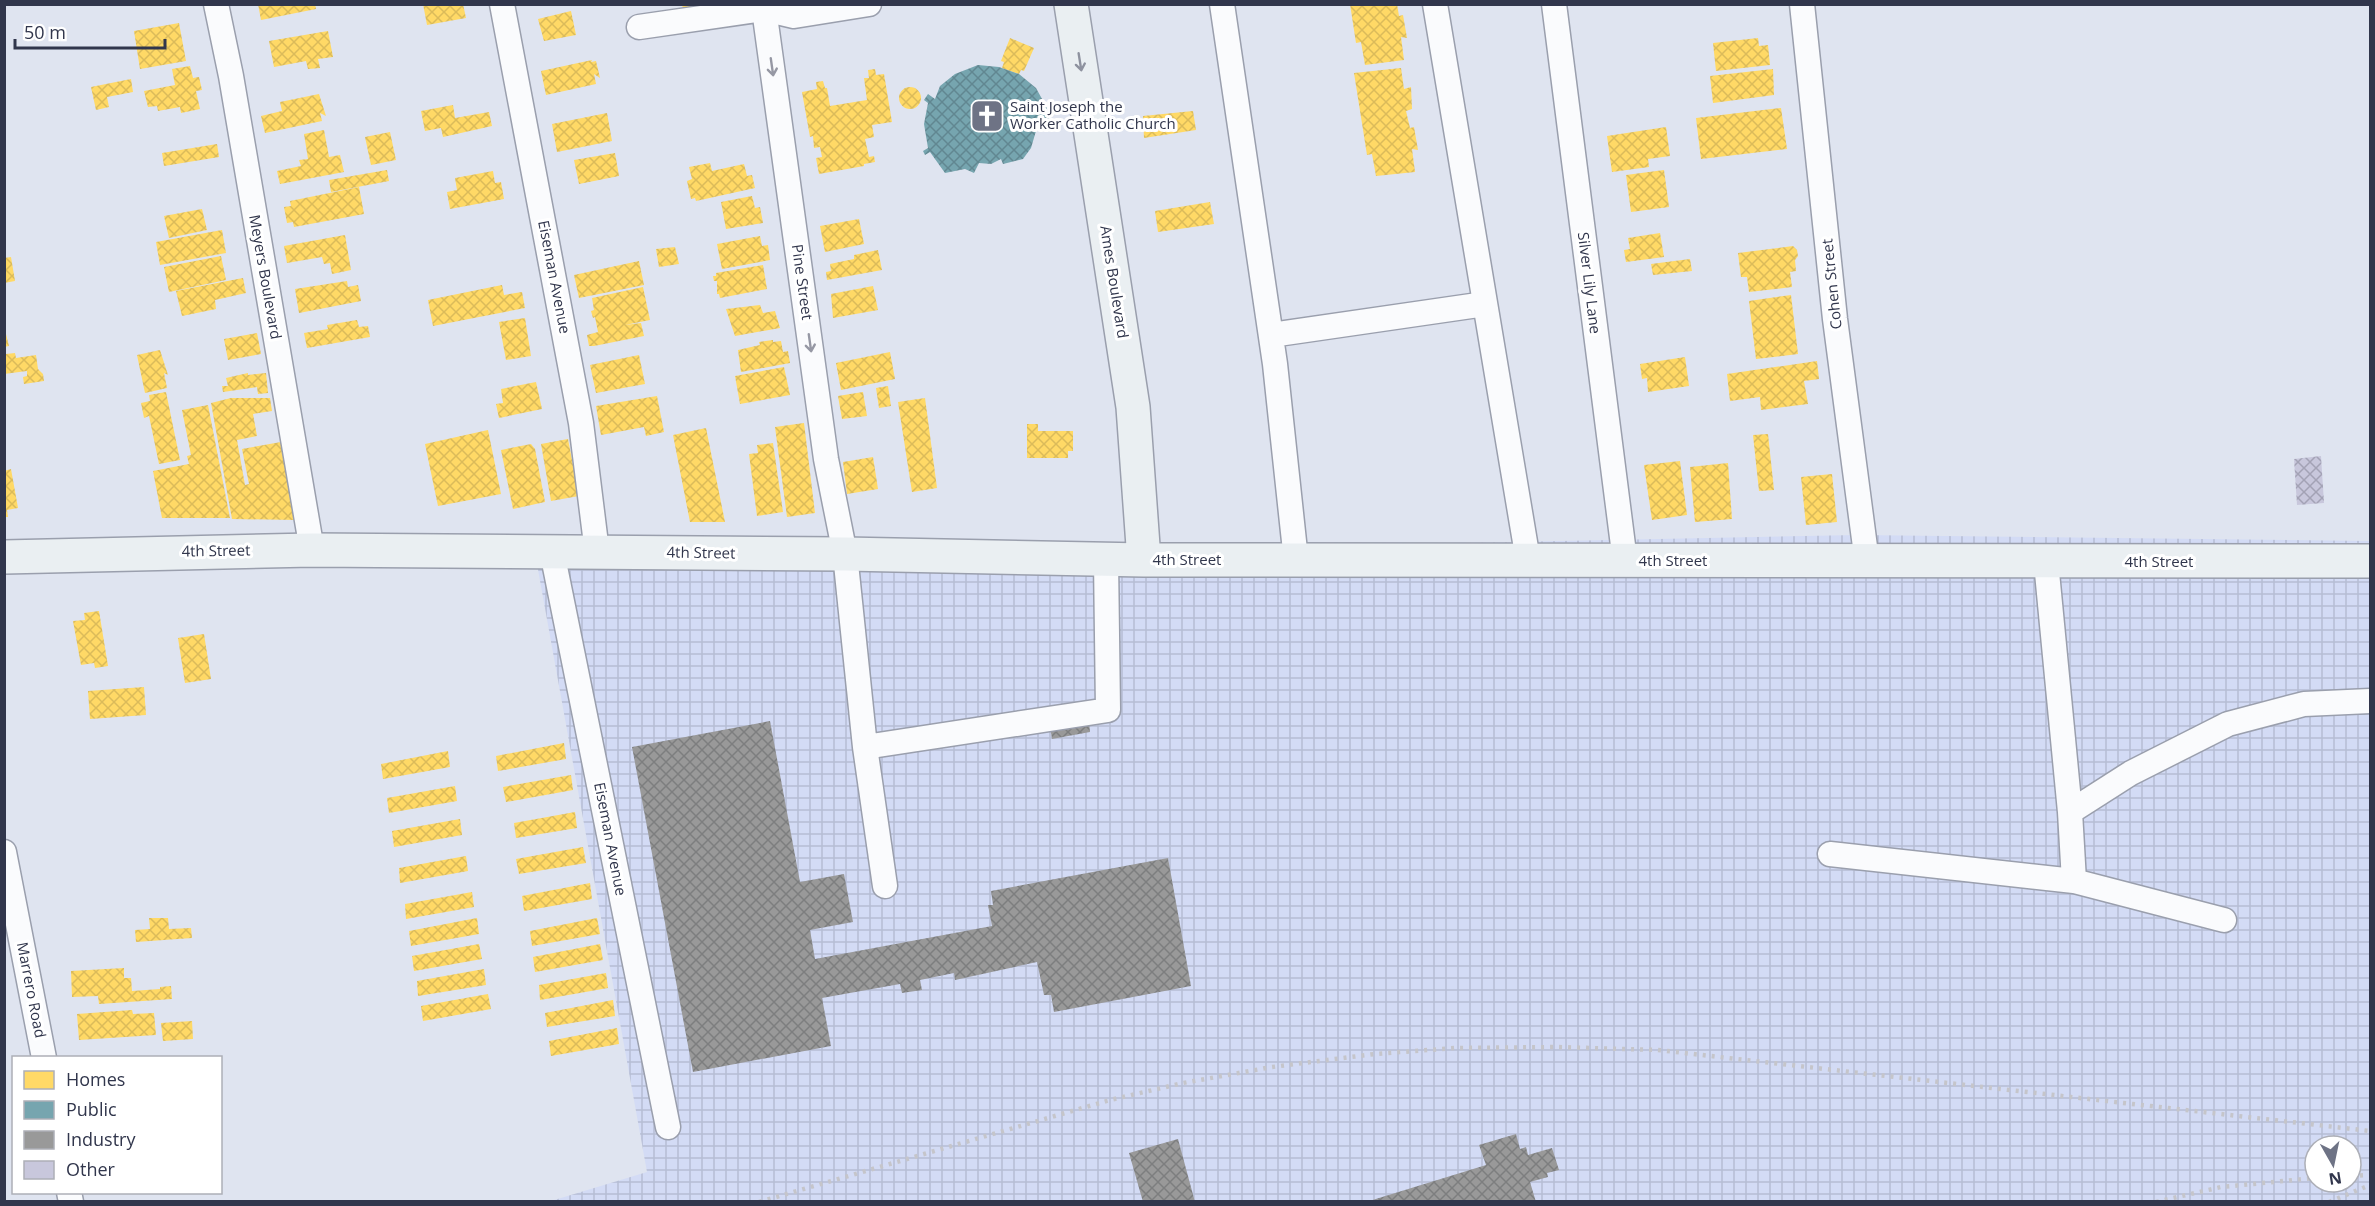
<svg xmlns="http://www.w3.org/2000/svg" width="2375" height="1206" font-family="'Open Sans',sans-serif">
<defs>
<pattern id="industrial-grid" width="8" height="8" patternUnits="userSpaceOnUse" patternTransform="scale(1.5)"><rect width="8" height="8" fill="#d3dbf5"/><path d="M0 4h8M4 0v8" fill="none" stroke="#b6bdd4"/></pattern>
<pattern id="homes-cross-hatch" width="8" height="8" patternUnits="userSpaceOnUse" patternTransform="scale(1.5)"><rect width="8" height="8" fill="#ffd966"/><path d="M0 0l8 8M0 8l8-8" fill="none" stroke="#dbbb5a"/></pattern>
<pattern id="public-cross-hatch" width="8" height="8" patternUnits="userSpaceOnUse" patternTransform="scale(1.5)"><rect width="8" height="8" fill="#76a5af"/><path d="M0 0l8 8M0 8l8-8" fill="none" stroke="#618791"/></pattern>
<pattern id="industry-cross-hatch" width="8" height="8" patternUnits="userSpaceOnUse" patternTransform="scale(1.5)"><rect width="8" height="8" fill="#999"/><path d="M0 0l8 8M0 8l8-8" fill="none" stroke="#7d7e7f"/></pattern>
<pattern id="building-cross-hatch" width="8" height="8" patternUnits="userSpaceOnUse" patternTransform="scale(1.5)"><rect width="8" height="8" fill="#c8c7dc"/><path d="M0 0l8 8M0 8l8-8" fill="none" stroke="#a3a2b5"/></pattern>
</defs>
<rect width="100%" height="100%" fill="#dfe4f0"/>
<!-- industrial -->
<path fill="url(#industrial-grid)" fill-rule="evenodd" d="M1857,535L2370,541V1201H551L647,1172L533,542L1123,550ZM2315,1146H2351V1182H2315Z"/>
<!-- homes -->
<path fill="url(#homes-cross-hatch)" d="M258,4H315L316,9L261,20Z
M423,4H463L466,18L427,25Z
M679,4H701V5L686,9Z
M1350,4H1397L1399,16L1403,15L1407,38L1401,37L1404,60L1365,65L1361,42L1356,43Z
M571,11L576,35L544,41L538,19Z
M179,23L186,61L140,69L134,31Z
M328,31L333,57L318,59L320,68L308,69L306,61L274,67L269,41Z
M1010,38L1034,48L1024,71L1021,70L1019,74L1002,68L1004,62L1001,61Z
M1758,38L1759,46L1768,45L1770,65L1716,71L1713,43Z
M592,60L591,62L596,61L600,78L594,74L596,84L546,95L541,71Z
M190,66L193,78L199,77L202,90L196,91L200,109L181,113L180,107L158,111L157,106L148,107L144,91L175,85L172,69Z
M1401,68L1404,89L1411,87L1412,109L1406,111L1410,128L1414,127L1418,150L1412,149L1415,172L1376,176L1372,154L1367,155L1354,73Z
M875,69L876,75L884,74L892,122L872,125L874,137L865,139L869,157L874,156L875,162L864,164V166L819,174L816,158L822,157L820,147L814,148L813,136L810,137L802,92L817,89L816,82L823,81L825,88H827L830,106L867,100L864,78H869L868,70Z
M1773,69L1774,95L1713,103L1710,76Z
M131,79L133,92L107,97L109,107L96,110L91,87Z
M899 98a11 11 0 1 1 22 0a11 11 0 1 1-22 0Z
M319,94L326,116L320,113L322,121L265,133L261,116L282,111L280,102Z
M453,105L455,118L489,112L492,126L443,137L441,128L425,131L421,111Z
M1781,108L1787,149L1701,159L1696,118Z
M1193,111L1196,130L1144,138L1143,116Z
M607,113L612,141L557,152L552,124Z
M1666,127L1670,156L1648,159L1649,167L1612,172L1607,136Z
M324,130L329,157L340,155L344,172L280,184L277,171L301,166L299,160L308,159L304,134Z
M390,132L396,160L371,165L365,137Z
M217,144L219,157L164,166L162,153Z
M615,153L619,176L579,184L574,160Z
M710,163L712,171L744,164L747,176L752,175L755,188L696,201L695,198L691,199L687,181L692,179L689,167Z
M387,170L389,181L331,192L329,180Z
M1664,170L1669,207L1631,212L1626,175Z
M493,171L495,183L501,182L504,199L450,209L447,192L457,190L455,178Z
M359,187L364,214L294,227L293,222L287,223L284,207L291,206L290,201Z
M752,196L755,208L760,207L763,223L726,229L721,202Z
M1210,202L1214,224L1158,232L1155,211Z
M202,209L207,230L169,238L164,216Z
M859,219L864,244L825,252L820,226Z
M222,230L226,253L160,265L156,242Z
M1660,233L1664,257L1626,262L1624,250L1630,249L1628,238Z
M345,235L351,270L332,274L330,263L324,264L322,257L287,263L284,246Z
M760,236L762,246L768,245L770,260L722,269L717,244Z
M1793,246L1797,250L1798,256L1795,260L1796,271L1790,272L1792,287L1749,292L1747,277H1741L1738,253Z
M675,247L679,264L659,267L656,249Z
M878,250L882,270L827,280L826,272L831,271L830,264L854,259V255Z
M221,256L226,280L169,292L164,267Z
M11,257L15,281L4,283V258Z
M1690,259L1692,271L1653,275L1651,264Z
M639,261L644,285L579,298L574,275Z
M763,265L767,289L720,298L719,294H717V281H714L713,276H716V273Z
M243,278L246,293L215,300L216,309L182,316L176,291Z
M347,281L348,287L358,285L361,301L299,313L295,289Z
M502,285L504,295L522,292L525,308L433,326L428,300Z
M873,286L878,310L833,318L831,294Z
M643,287L650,320L625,325L641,323L644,336L594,346H589L587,335L598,332L595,317L593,318L591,311L594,310L592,298Z
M1791,295L1798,354L1756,359L1749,301Z
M760,305L763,313L775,311L780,328L735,336L726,309Z
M525,318L531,356L506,360L499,322Z
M357,320L359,327L368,326L370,337L307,348L304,333L328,329L327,325Z
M4,326L9,346L4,347Z
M257,333L261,354L228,360L224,339Z
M773,340V342L781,341L783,352L788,351L790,363L741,372L738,350L760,345L759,342Z
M160,350L168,375L164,373L167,388L145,393L137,355Z
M890,352L895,379L841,390L836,363Z
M15,353L16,358L36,355L38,369L43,374L44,381L24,384L23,377L27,376V371L4,374L6,354Z
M639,355L645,384L596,393L590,365Z
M1685,357L1689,386L1648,392L1647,378L1642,379L1640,364Z
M1817,361L1819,379L1804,381L1808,404L1761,410L1760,397L1730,401L1727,374Z
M784,367L790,395L740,404L735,376Z
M248,373V375L266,373L268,393L258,394L257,387L223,392L222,386H228L226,378Z
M536,382L542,409L499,418L496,404L503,403L501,389Z
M888,386L891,406L879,408L876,388Z
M166,392L180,460L159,464L149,416L144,418L141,403L150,401L149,395Z
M863,392L867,416L842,419L838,396Z
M657,396L664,432L646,436L644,427L601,435L596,406Z
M231,398H270L272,411L253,414L257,436L237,440L245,485L249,484L242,449L281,442L295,520L232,519L211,403Z
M925,398L937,488L912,492L898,402Z
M208,405L230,518H162L153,471L189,464L187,456L191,455L182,410Z
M804,423L815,513L787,517L775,427Z
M1027,424H1038V431H1073V451H1068V458H1027Z
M706,428L725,522H690L673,435Z
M488,430L501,494L438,506L425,444Z
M1768,434L1774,490L1759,491L1753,435Z
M568,439L579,496L551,501L541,444Z
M773,443L783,512L757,516L749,454L758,453L757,445Z
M531,444L535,449L545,502L513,509L501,450Z
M873,457L878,489L847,494L843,462Z
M1680,461L1687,515L1652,520L1644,465Z
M1728,463L1732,519L1695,522L1690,467Z
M11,469L18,508L7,510L8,517H4V471Z
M1832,474L1837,522L1806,525L1801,477Z
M99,611L108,666L95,668L94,663L81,665L73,621L85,620L84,613Z
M204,634L211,679L185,683L178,638Z
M144,687L146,715L90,719L88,691Z
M564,743L566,759L498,771L496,756Z
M448,751L450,767L383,779L381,764Z
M571,775L573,790L506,802L503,787Z
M455,786L457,801L389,813L387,798Z
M575,812L577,828L516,838L514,823Z
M460,819L462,835L394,847L392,831Z
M583,847L586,863L519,874L516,859Z
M466,856L468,871L400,883L399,868Z
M590,883L592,899L524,911L522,896Z
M472,892L474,907L406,919L405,904Z
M149,918H168L169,929L191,928L192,938L136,942L135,930L150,929Z
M477,918L479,934L411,946L409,931Z
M597,918L600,934L532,946L530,931Z
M479,944L482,959L414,971L412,956Z
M600,944L603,960L535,972L533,957Z
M124,968V978H131L132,991L160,989V987L171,986L172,999L99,1004L98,996L72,997L71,971Z
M484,969L486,985L418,996L417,981Z
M606,973L608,988L540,1000L539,985Z
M488,994L491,1009L423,1021L421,1006Z
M613,1000L615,1016L547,1027L545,1013Z
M132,1010L133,1014L154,1013L156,1035L79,1040L77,1014Z
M192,1021L193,1039L163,1041L161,1023Z
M617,1028L619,1044L551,1056L549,1041Z"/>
<!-- public -->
<path fill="url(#public-cross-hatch)" d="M978,65L999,67L1019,74L1036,88L1047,108L1051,131H1036L1031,148L1023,159L1003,164L1001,159L991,164L979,163L974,173L965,169L945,173L930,152L925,155L923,151L928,148L924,124L928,103L924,100L928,94L935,99L940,86L955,74Z"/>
<!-- industry -->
<path fill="url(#industry-cross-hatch)" d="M770,721L800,882L844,874L853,922L810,930L815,959L992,926L988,905H993L991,891L1168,858L1191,986L1054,1012L1051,995H1044L1037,962L955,980L954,973L920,980L922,990L902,993L900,984L822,998L831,1046L693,1072L632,747Z
M1089,721L1090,732L1052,739L1050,727Z
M1516,1134L1520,1149L1526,1147L1528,1155L1552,1148L1559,1170L1547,1173L1548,1177L1530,1182L1536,1202H1366L1486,1165L1479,1145Z
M1178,1139L1195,1202H1143L1129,1153Z"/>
<!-- building -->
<path fill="url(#building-cross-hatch)" d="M2321,456L2324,503L2297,505L2294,459Z"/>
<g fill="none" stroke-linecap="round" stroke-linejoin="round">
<!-- street casing -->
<g stroke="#9a9fad" stroke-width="27">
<path id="street" d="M216,4L231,76L312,550
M502,4L581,423L597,552
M1222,4L1275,364L1296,560
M1435,4L1528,560
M1554,4L1625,561
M1802,4L1835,319L1867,562
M764,9L826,459L845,554L865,747L885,886
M639,27L764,9L794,16L869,4
M1271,335L1485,304
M552,552L668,1127
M2046,562L2070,812L2074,881
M865,747L1108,710L1106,560
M2070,812L2131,773L2228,724L2304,704L2370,701
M4,852L44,1058
M1830,854L2074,881L2224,920
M69,1192L71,1202"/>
</g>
<!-- secondary casing -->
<g stroke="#9a9fad" stroke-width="36">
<path id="secondary" d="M1071,4L1133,407L1144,560
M4,557L312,550L845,554L1144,560L2370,561"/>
</g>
<!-- street -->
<use href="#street" stroke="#fafbfd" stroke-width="24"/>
<!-- secondary -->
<use href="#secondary" stroke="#eaeff2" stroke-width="33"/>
<!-- rail -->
<path stroke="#c5c5ca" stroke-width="4.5" stroke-dasharray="3 6" stroke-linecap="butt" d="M2351,1176L2370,1175
M759,1202L1110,1100L1183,1083L1272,1067L1375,1054L1455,1048L1557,1047L1658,1050L2370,1131
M2156,1202L2221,1187L2315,1178
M2329,1202L2370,1185"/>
</g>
<!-- one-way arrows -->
<defs><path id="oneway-shaft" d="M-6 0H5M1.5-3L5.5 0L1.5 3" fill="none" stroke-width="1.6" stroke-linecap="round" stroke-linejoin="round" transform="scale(1.5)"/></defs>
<use stroke="#8e929f" href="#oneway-shaft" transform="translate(1080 62) rotate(81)"/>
<g stroke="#9698a4">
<use href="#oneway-shaft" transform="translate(772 67) rotate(82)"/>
<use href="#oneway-shaft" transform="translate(810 343) rotate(82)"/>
</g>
<!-- icons -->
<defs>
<g id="church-square" transform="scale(1.725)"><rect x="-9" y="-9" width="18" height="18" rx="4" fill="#6e7385" stroke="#fff"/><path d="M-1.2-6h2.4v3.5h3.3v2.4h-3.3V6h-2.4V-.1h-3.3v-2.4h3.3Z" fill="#fff"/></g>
</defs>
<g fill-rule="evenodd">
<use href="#church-square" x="987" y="116"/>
</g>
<g text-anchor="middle" stroke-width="6" stroke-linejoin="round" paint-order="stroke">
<!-- poi labels -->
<g font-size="15" fill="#31364c" stroke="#fff" text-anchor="start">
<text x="1010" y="112">Saint Joseph the<tspan x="1010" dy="17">Worker Catholic Church</tspan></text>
</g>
<!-- street labels -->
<g font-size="15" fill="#31364c" stroke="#fff">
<text transform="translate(265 277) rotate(80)" y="5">Meyers Boulevard</text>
<text transform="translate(554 277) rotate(79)" y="5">Eiseman Avenue</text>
<text transform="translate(802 282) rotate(82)" y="5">Pine Street</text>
<text transform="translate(1114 282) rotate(81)" y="5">Ames Boulevard</text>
<text transform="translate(1589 283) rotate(83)" y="5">Silver Lily Lane</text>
<text transform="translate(1832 284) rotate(-96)" y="5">Cohen Street</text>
<text transform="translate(216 551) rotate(-1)" y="5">4th Street</text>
<text transform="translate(701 553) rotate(1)" y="5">4th Street</text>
<text x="1187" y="565">4th Street</text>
<text x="1673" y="566">4th Street</text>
<text x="2159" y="567">4th Street</text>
<text transform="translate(610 839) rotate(79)" y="5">Eiseman Avenue</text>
<text transform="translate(31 990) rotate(79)" y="5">Marrero Road</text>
</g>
</g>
<!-- border -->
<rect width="2375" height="1206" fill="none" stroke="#31364c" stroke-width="12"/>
<!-- legend -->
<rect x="12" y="1056" width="210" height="138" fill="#ffffff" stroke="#adafb7" stroke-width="1.5"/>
<rect x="24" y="1071" width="30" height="18" fill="#ffd966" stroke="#adafb7" stroke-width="1.5"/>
<text x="66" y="1086" font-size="18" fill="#31364c">Homes</text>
<rect x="24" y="1101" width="30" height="18" fill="#76a5af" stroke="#adafb7" stroke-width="1.5"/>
<text x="66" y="1116" font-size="18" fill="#31364c">Public</text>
<rect x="24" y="1131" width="30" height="18" fill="#999999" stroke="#adafb7" stroke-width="1.5"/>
<text x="66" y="1146" font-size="18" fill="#31364c">Industry</text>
<rect x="24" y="1161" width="30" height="18" fill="#c8c7dc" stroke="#adafb7" stroke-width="1.5"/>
<text x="66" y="1176" font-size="18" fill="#31364c">Other</text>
<!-- north arrow -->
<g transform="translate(2333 1164) rotate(171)"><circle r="28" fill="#ffffff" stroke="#adafb7" stroke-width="1.5"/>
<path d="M0-4.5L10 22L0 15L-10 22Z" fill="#6e7385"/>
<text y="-9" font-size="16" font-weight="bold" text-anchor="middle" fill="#31364c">N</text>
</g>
<!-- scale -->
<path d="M15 39v9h150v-9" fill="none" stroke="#31364c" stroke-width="3"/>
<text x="24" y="39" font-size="18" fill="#31364c" stroke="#ffffff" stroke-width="4.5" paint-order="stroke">50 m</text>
</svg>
